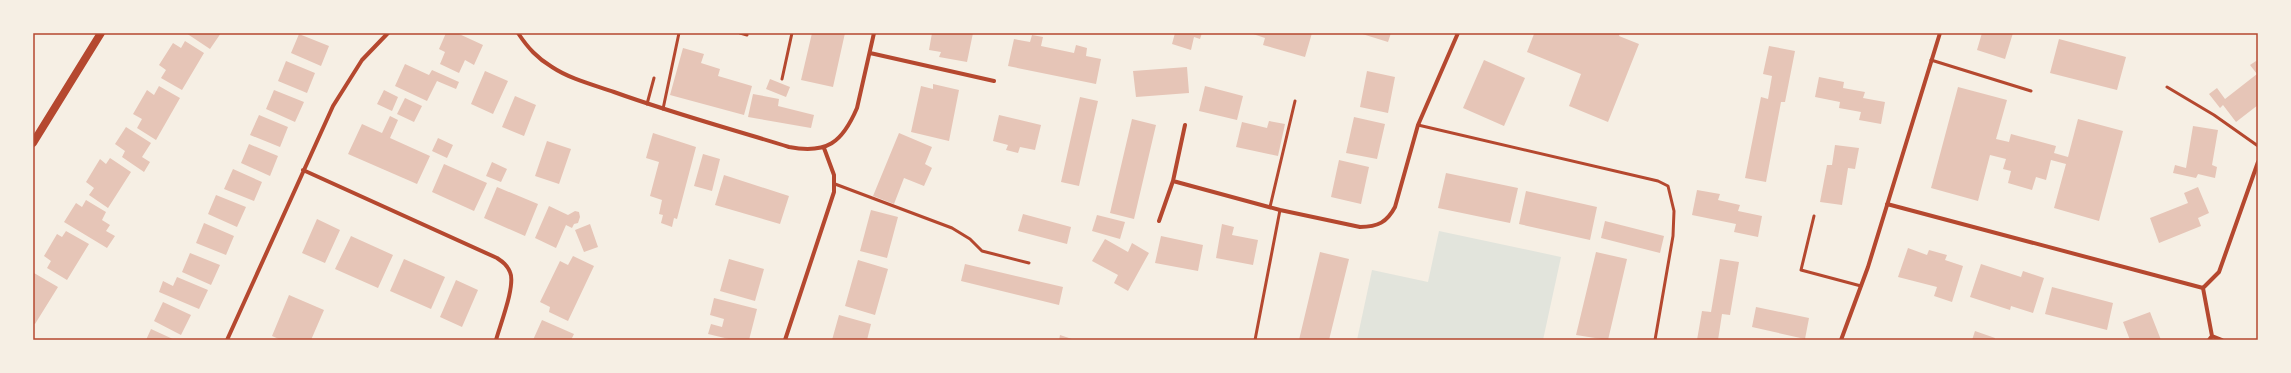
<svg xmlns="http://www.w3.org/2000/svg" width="2291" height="373" font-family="Barlow,sans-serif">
<rect width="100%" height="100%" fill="#f6efe4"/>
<!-- green -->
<path fill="#e2e4dc" d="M1439,231L1561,257L1543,340H1357L1372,270L1428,282Z"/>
<!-- building -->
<path fill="#e6c5b7" d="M186,33H221L210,49Z
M446,33H457L483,45L474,65L465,60L459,73L440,64L445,52L439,49Z
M812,33H845L833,87L801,80Z
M932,33H973L967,62L939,57L941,52L929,50Z
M1175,33H1202L1200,39L1194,37L1191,50L1172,44Z
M1250,33H1312L1305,57L1263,45L1265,38Z
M1359,33H1391L1388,42Z
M1531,33H1620L1619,36L1639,44L1608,122L1569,106L1581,74L1527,52L1534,34Z
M1982,33H2013L2005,59L1977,50Z
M299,34L329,46L321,66L291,53Z
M1032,35L1043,37L1041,46L1074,53L1076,45L1087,48L1086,56L1101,59L1096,84L1008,66L1014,39L1030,42Z
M2059,39L2126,57L2117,90L2050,73Z
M185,41L204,53L182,90L161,78L166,70L159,65L173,43L181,48Z
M1769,46L1795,51L1785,102H1781L1766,182L1745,178L1761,97L1768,99L1772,76L1763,74Z
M683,48L704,54L701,63L720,69L718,76L752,86L744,115L670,95Z
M1484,60L1525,78L1504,126L1463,108Z
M286,61L315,73L307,93L278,81Z
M2256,61L2258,63V105L2236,122L2223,105L2220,108L2209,94L2217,88L2225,99L2257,74L2250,65Z
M405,64L429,75L432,70L459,82L456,89L437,81L427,101L395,86Z
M1187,67L1189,93L1136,97L1133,71Z
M485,71L508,81L493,114L471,104Z
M1367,71L1395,77L1388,113L1360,107Z
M1819,77L1844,82L1843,88L1865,92L1863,98L1885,102L1881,124L1859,120L1861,112L1839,108L1840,102L1815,97Z
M770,79L790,87L786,97L766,89Z
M933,84L959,90L949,141L911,132L921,86L933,89Z
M159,86L180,98L156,140L137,128L142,119L133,114L147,90L154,95Z
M1205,86L1243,96L1237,120L1199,111Z
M1958,87L2007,100L1996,139L2009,142L2011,134L2056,146L2054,153L2068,157L2078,119L2123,131L2099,221L2054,208L2066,164L2051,160L2046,180L2036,177L2032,190L2008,183L2011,171L2003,169L2006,159L1990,155L1978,201L1931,188Z
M274,90L304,102L295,122L266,109Z
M384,90L398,97L392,111L377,104Z
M753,94L779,99L778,106L814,115L811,128L748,117Z
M515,96L536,105L524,136L502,127Z
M1080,97L1098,101L1079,186L1061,182Z
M405,98L422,106L414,122L397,114Z
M259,115L288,127L280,147L250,135Z
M999,115L1041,125L1035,150L1020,147L1018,153L1006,150L1008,145L993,141Z
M390,116L398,120L390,138L430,156L417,184L348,154L362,124L382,133Z
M1354,117L1385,124L1377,159L1346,153Z
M1132,119L1156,125L1134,219L1110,213Z
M1269,121L1285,124L1278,156L1236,147L1242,122L1267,128Z
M2193,126L2218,130L2212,165L2217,167L2215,178L2198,174L2196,178L2173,173L2175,165L2186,168Z
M126,127L151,143L142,157L150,162L144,172L122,157L125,151L115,144Z
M653,133L696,147L677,219L674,218L672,227L661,223L663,215L659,214L662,200L650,196L659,162L646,158Z
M899,133L932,147L925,164L932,168L924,186L904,178L894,204L873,196Z
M438,138L453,145L447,158L432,151Z
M547,141L571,149L559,184L535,176Z
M249,144L278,156L270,176L241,163Z
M1835,145L1859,148L1855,169L1848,168L1842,205L1820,202L1827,165H1832Z
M703,154L720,159L712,191L694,186Z
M110,158L131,172L108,208L89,195L94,188L86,182L100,159L106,164Z
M1339,160L1369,167L1361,204L1331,197Z
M492,162L507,169L501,182L486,176Z
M444,164L487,183L474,211L432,192Z
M233,169L262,182L254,201L224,189Z
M1446,173L1518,188L1510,223L1438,208Z
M724,175L789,196L780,224L715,205Z
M497,187L538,204L525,236L484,218Z
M2198,187L2209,213L2198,218L2201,226L2159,243L2150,218L2188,203L2184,193Z
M1697,190L1720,194L1718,200L1740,205L1738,211L1762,216L1758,237L1734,232L1736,224L1692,215Z
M1526,191L1597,207L1590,240L1519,224Z
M216,195L246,207L237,227L208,214Z
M86,200L106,212L102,220L110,225L106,231L115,236L107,248L64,222L76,203L82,207Z
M549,206L568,215L575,211L579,212L580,217L578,223L574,224L572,228L566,225L556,248L535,238Z
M871,210L898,217L887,258L860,251Z
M1023,214L1071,227L1067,244L1018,231Z
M1097,215L1125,222L1120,239L1092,231Z
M317,219L340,230L325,263L302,253Z
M1605,221L1664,236L1660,253L1601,238Z
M204,223L234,236L226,255L196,243Z
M590,224L598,247L584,252L575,230Z
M1222,224L1234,227L1232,235L1258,240L1253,265L1216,258Z
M66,231L89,244L67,280L47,268L51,261L44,256L57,234L62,237Z
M351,236L393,255L378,288L335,269Z
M1161,236L1203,245L1198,271L1155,263Z
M1105,239L1128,252L1132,243L1149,253L1128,291L1114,283L1118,275L1092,261Z
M1908,248L1927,255L1929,250L1947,255L1945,260L1963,266L1952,302L1934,296L1937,287L1898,277Z
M1320,252L1349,259L1329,340H1299Z
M1596,252L1627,259L1608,340L1576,335Z
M190,253L220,265L211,285L182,272Z
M573,256L594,266L568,321L549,312L550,307L540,302L560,261L568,265Z
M404,259L445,277L431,309L390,291Z
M729,259L764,269L755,301L720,291Z
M1720,259L1739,262L1730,315L1722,314L1718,340H1697L1702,311L1711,312Z
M858,260L888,269L875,315L845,306Z
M965,264L1063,287L1059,305L961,281Z
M1981,264L2021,277L2023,271L2044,278L2033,313L2011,306L2010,310L1970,297Z
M34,273L58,287L35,324L33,323Z
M177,277L208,290L199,309L159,292L163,281L173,286Z
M456,280L478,290L462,327L440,317Z
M2052,287L2113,303L2107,330L2045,314Z
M289,295L324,310L311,340H281L272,336Z
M714,298L757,309L749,340H733L708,334L711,324L722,327L724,319L710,315Z
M163,302L191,315L181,335L154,321Z
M1756,307L1809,318L1805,339L1752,327Z
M2150,312L2161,340H2130L2123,322Z
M839,315L871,324L867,340H832Z
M542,320L574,334L571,340H533Z
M151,329L175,340H146Z
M1975,331L1995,338V340H1972Z
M1060,335L1075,340H1059Z"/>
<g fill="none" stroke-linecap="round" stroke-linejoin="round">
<!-- service -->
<path stroke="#b5482f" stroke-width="3" d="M740,33L747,35
M1931,60L2031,91
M782,79L792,33
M2167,87L2214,115L2258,146
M647,104L654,78
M663,109L679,33
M1418,125L1658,181L1668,186L1674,211L1673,236L1655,340
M835,184L952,228L970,239L982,251L1029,263
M1270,207L1295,101
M1814,216L1801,270L1861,286
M1255,340L1280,210"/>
<!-- minor -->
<path stroke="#b5482f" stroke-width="4" d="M518,33C528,48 537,58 552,67C570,79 594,85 614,92C672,113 731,129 789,147C827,154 842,143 857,108L874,33
M870,53L994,81
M303,170L497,258C503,262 507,265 510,272C516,285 500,325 496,340
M1173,181L1280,210L1360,227C1378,227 1387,222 1395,207L1418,125L1458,33
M1887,204L2203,288
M1159,221L1173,181L1185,125
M2212,336L2222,340
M227,340L333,106L362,60L388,33
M785,340L834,192V175L824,148
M1841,340L1868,267L1940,33
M2209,340L2212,336L2203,288L2219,272L2258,162"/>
<!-- secondary -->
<path stroke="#b5482f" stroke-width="8" d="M33,143L101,33"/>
</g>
<!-- border -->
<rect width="2291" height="373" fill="none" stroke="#f6efe4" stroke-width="68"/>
<rect x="34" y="34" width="2223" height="305" fill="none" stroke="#b5482f" stroke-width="1.5"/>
</svg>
